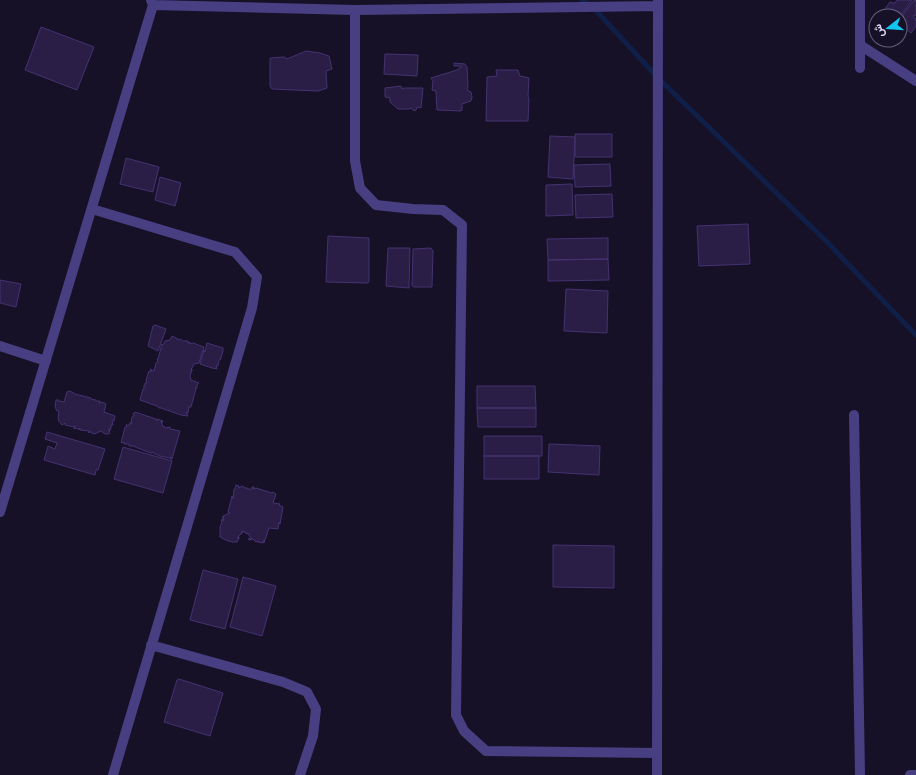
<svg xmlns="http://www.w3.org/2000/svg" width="916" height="775" font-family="'Alegreya Sans',Vazirmatn,sans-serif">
<rect width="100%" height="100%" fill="#171127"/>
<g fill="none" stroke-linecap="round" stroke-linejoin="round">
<!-- stream -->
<path stroke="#101f47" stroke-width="5" d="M582,0L592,6L658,78L826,241L916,335"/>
</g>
<!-- building -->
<path fill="#2a1e47" stroke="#443271" d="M897,0H912L900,17V16H886L882,13L890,2L893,3H895Z
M914,0H916V15L913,16L916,19V26L911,33L901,25L902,24L900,19Z
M41,27L94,47L77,90L25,70Z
M306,51L320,53L329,56L332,69L326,71L327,88L318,91L272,89L270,86V58L284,57L287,59Z
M385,54L418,55L417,76L384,74Z
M454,63L465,64L467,67L468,87L467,88L468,91L471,92L472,97L471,101L462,104V110L461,111L437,110L436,91L432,90L433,81L431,78L457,70L462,66H454Z
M496,70H518L520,76L529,78L528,96L529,99L528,121H486L487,77L497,76Z
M401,86L402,89L404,88H423L421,108L417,107L416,110L414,111L411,108L409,109H398L390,102V98L385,97V88Z
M575,134H612V157H575Z
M550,136L575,137L573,179L548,177Z
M126,158L159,167L153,192L120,184Z
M610,164L611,186L575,187L574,165Z
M160,177L181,183L175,206L155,200Z
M572,184L573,215L546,216V185Z
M612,194L613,217L576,218L575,195Z
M748,224L750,264L699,266L697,226Z
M328,236L369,238V281L368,283L326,282Z
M608,238V259L548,260L547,239Z
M388,248H410L409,288L386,286Z
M431,248L433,251L432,287H414L412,286L413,249Z
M608,259L609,280L548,281V260Z
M0,280L21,284L16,307L0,303Z
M566,289L608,291L607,333L564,331Z
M155,325L166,329L158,351L148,346L153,326Z
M172,336L178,339V340L180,339L183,341H188V343L190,342V344L193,343L204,347L199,363L194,364L192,368L191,369V371L192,369V370L190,376L191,380L199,383L197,385V388H195L196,389L191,407H189L188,413L186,412L188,416L181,415L161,408H159L157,406L140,400L143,389H144V385L145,386V383H147L146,380L149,371H152L150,369L154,371L156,363L158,362L157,359H158L162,344L163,345L165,341L170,340Z
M207,343L223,348V351L221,357V359L219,360L218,366H216L217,369L212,368L200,364L204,350L205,352Z
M477,386H535L536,408H477Z
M70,391L75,394L91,398V399L96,400V401H100L99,403L102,402L106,404L104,412L115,416L114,421H112L113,425H111V429H109V431L110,429L109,434H105L101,431L94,434L90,432L91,431L88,433L89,431L80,430V428L79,430L77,428L74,429L75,426L74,427L65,425V423L62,425L58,420H59L58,418L59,412L58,411H57L55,407L56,400H59L60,402L61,401L64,402L67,392Z
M477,408H536V427H478Z
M135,412L156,419L157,421V419L163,421L162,423L161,421L163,427L164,426L165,428L170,427V429L180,431L172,459H170L171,457L169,458L160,456L153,453V452L151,453L135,447L134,446H129V444H124V442L121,443L125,427H127L126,425H130V422L131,424L132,417L134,416L133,414Z
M47,432L105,449L98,470H96L95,475L44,460L48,446L55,449L57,443L45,439Z
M484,436H542V456H484Z
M549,444L600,446L599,475L548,472Z
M123,447L172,461L163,493L114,479Z
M484,456H539V479H484Z
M236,485L239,486V488L242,486L245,488H247L251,490L252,487H254L253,489L256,488L272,493L273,492L276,494L273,503L280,504L279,505L283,507L280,524L279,522L278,529L269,528L264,543V540L263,543L258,542L259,541L256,542L253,539L249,540V538V540L251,539L248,533L246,534L247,533H245L244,531L241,532H243L238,537V539L239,537V538L237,542H232L230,541H228L220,537V527L222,522L221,520L223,519V521L224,519L222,517H224L223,516L230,513L228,512L232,496L233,499L234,489H235Z
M553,545L614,546V588L553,587Z
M203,570L238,579L225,629L190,620Z
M243,577L276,586L262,636L230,627Z
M179,679L223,693L210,736L164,722L177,680Z"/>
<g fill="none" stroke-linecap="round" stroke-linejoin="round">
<!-- minor -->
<path stroke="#483f83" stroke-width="10" d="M860,0V68
M153,5L355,10L658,6
M355,10V161L360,188L376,205L413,209L443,210L462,225L456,715L464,731L486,751L657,753
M860,45L916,81
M92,209L235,252L257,277L252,308L113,775
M0,346L46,361
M854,415L860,775
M0,512L153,5L151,0
M151,645L283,682L307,692L316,709L313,736L300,775
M657,775L658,0
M910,775H916"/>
</g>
<!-- north arrow -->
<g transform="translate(888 28) rotate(253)"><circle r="19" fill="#171127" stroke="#68617d"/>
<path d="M0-3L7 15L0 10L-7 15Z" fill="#11c5f1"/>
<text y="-6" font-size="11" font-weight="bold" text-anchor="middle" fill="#e1d9fd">ش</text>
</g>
</svg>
